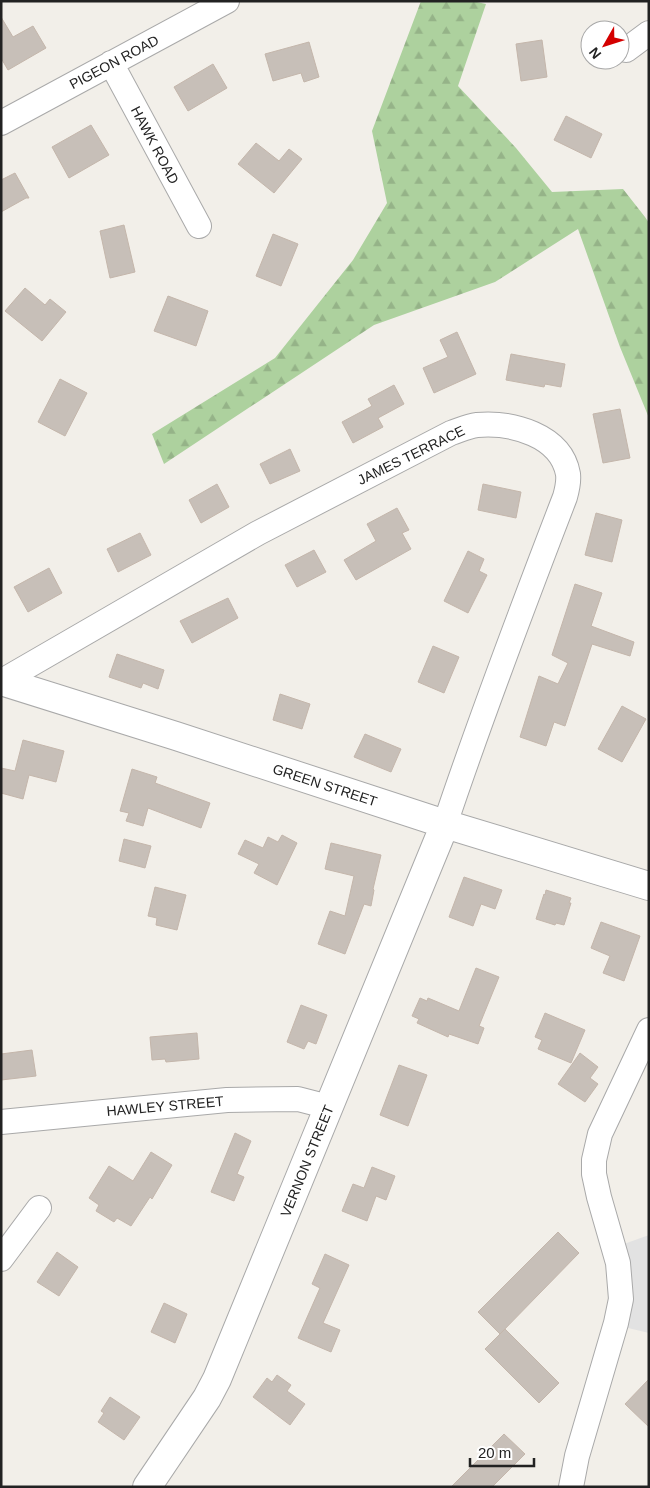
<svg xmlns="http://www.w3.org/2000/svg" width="650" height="1488" font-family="Arial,sans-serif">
<defs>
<pattern id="forest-firs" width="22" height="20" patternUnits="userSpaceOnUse" patternTransform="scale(1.25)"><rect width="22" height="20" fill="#add19e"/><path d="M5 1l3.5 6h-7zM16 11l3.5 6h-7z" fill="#95b388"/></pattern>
</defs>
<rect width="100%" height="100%" fill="#f2efe9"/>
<!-- forest -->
<path fill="url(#forest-firs)" d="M421,1H472L486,4L458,86L516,148L552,192L623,189L645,217L649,223V418L620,347L578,229L495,282L374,325L164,464L152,434L275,358L353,260L387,203L372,131Z"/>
<!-- parking -->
<path fill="#e2e2e2" d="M649,1235V1333L624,1327V1244Z"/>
<!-- building -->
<path fill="#c7bfb8" stroke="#c4b6ab" d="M1,17L13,37L33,26L46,48L8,70L1,58Z
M542,40L547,77L521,81L516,44Z
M309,42L319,77L304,82L301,73L273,81L265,54Z
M213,64L227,88L188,111L174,87Z
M566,116L602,134L591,158L554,140Z
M91,125L109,155L69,178L52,147Z
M256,143L279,161L289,149L302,159L274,193L238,164Z
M15,173L29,198H26L1,212V180Z
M124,225L135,272L110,278L100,231Z
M273,234L298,244L281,286L256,276Z
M25,288L45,305L50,299L66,312L42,341L5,311Z
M168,296L208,311L196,346L154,331Z
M457,332L476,374L434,393L423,368L448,357L440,340Z
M511,354L565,364L561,387L545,384L544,387L506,380Z
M60,379L87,393L65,436L38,422Z
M394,385L404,404L378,418L383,427L353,443L342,422L372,406L368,399Z
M620,409L630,458L603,463L593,414Z
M290,449L300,471L270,484L260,464Z
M217,484L229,507L201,523L189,500Z
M483,484L521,492L516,518L478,510Z
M397,508L409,530L402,533L411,549L356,580L344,560L376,541L367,524Z
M596,513L622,520L612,562L585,555Z
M140,533L151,555L118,572L107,549Z
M314,550L326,572L297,587L285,565Z
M468,551L484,559L479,571L487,575L468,613L444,601Z
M49,568L62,593L28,612L14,587Z
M575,584L602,593L591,626L634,642L630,656L592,644L565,726L554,722L546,746L520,737L539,676L558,684L568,663L552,655Z
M228,598L238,618L192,643L180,621Z
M433,646L459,657L444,693L418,682Z
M117,654L164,670L158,689L143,683L141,688L109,677Z
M280,694L310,704L302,729L273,720Z
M622,706L646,719L622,762L598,749Z
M365,734L401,749L391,772L354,757Z
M23,740L64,751L56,782L29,775L23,799L1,793V768L15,771Z
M132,769L157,777L155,783L210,803L201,828L148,808L143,826L126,821L129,813L120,811Z
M282,835L297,843L277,885L254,873L259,864L238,854L245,840L263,848L268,837L278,842Z
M124,839L151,846L145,868L119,861Z
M331,843L381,855L373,889L374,890L371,906L364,904L345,954L318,944L330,911L345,916L354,876L325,869Z
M464,877L502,890L495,909L481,904L473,926L449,917Z
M155,887L186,895L177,930L156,925L157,918L148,916Z
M546,890L571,898L569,903H571L564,925L556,923L555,925L536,919L544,894L545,895Z
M601,922L640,936L624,981L603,973L610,956L591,948Z
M476,968L499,977L479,1026L484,1028L478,1044L449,1034L448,1037L417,1023L419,1019L412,1016L420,998L427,1001L428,998L459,1011Z
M301,1005L327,1015L316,1044L308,1041L304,1049L287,1042Z
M545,1013L585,1030L571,1063L538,1049L542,1040L535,1037Z
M197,1033L199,1059L166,1062L165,1059L152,1060L150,1037Z
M32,1050L36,1076L1,1080V1054Z
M580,1053L598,1067L590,1078L598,1084L585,1102L558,1084Z
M399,1065L427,1075L408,1126L380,1115Z
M235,1133L251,1141L237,1174L244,1177L234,1201L211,1192Z
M151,1152L172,1165L152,1199L150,1197L131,1226L117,1218L114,1222L96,1211L99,1205L89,1198L109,1166L133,1181Z
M372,1167L395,1176L386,1200L376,1196L367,1221L342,1211L353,1184L364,1188Z
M558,1232L579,1253L500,1334L478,1312Z
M57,1252L78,1267L59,1296L37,1282Z
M325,1254L349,1265L323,1323L340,1330L331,1352L298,1338L320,1288L312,1284Z
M164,1303L187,1314L175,1343L151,1332Z
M505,1329L559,1383L539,1403L485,1349Z
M277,1375L291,1385L287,1391L305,1404L290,1425L253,1397L267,1378L272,1382Z
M649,1379V1427L625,1404Z
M110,1397L140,1417L124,1440L98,1422L104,1413L101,1411Z
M504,1434L525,1454L492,1487H451Z"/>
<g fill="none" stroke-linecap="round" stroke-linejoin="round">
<!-- minor casing -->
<g stroke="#a9a9a9" stroke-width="26">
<path id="minor" d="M626,50L649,33
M111,63L199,226
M1,123L227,1
M2,681L258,533L451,433C460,430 468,426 477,425C512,422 561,435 568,474C569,482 567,490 565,497C523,606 482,714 445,824
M1,1122L227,1100L298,1099L329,1107
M1,1259L39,1208
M571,1487L577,1456L616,1323L621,1299L618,1263L599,1197L594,1174V1160L600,1134L649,1030"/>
</g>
<!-- tertiary casing -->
<g stroke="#a9a9a9" stroke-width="30">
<path id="tertiary" d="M1,681L176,736L445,824L649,886
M147,1487L207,1398L217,1379L445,824"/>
</g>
<!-- minor -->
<use href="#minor" stroke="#fff" stroke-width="24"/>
<!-- tertiary -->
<use href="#tertiary" stroke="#fff" stroke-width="28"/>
</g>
<g text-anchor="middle" stroke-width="4" stroke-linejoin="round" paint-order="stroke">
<!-- street labels -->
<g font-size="14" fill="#222" stroke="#fff">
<text transform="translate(114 62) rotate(-28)" y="5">PIGEON ROAD</text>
<text transform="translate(155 145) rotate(62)" y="5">HAWK ROAD</text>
<text transform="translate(411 455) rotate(-26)" y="5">JAMES TERRACE</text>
<text transform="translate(325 785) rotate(18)" y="5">GREEN STREET</text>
<text transform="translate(165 1106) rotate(-5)" y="5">HAWLEY STREET</text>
<text transform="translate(307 1161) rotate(-68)" y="5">VERNON STREET</text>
</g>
</g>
<!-- border -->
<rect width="650" height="1488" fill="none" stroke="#222222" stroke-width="5"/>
<!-- north arrow -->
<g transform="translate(605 45) rotate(231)"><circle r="24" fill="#ffffff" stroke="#a7a7a7"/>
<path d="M0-4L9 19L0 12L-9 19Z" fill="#d40000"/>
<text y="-8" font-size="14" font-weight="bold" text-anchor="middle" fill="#222222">N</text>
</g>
<!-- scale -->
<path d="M470 1458v8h64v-8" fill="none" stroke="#222222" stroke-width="2.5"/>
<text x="478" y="1458" font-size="15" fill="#222222" stroke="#ffffff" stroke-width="4" paint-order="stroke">20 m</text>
</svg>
